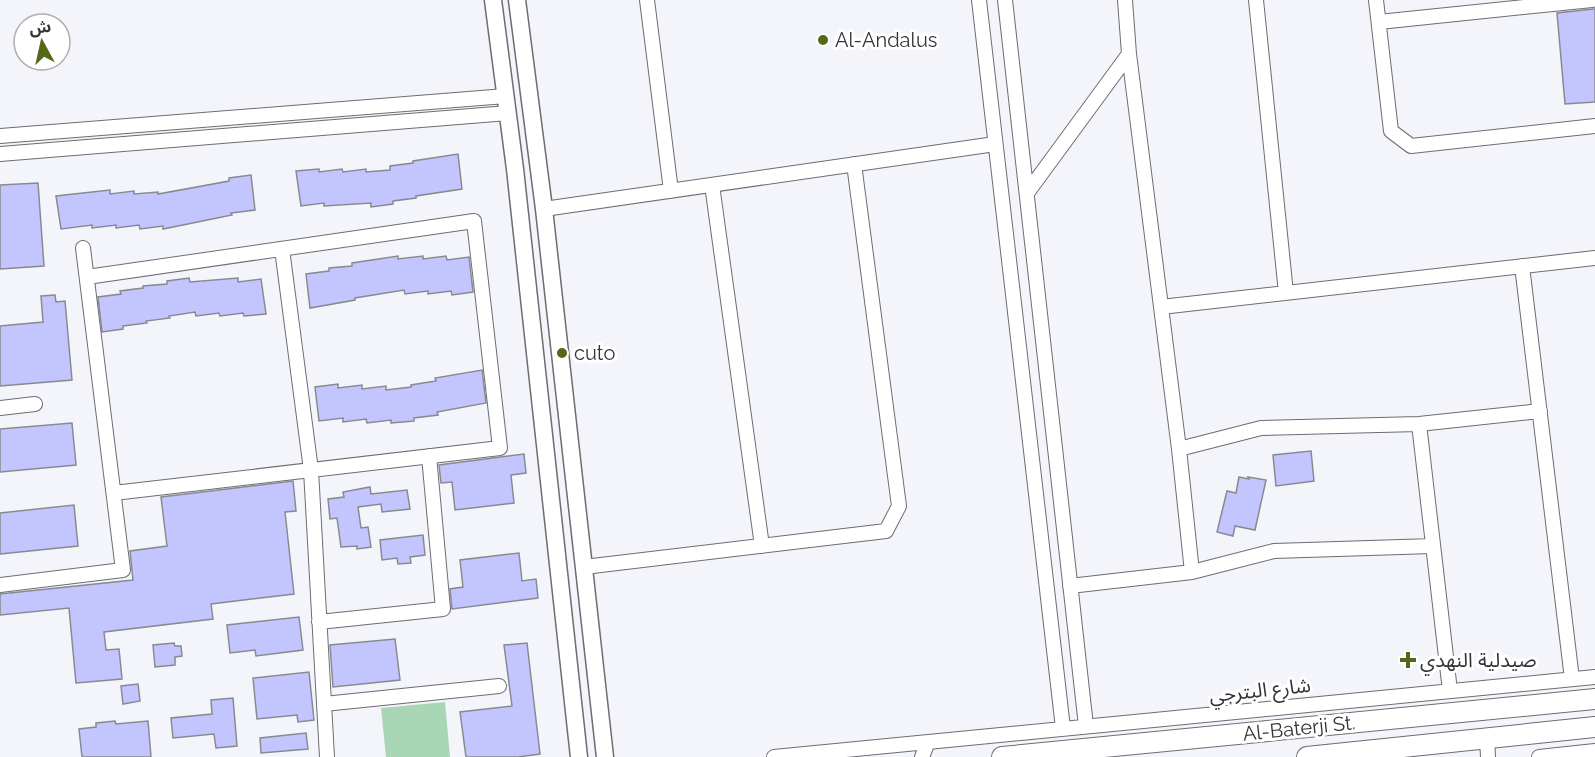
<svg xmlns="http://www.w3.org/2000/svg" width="1595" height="757" font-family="Raleway,'Noto Sans Arabic',sans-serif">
<rect width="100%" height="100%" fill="#f4f4fb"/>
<!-- green -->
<path fill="#a9d7b6" d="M445,702L450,757H386L381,708Z"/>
<!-- building -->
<path fill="#c3c6fe" stroke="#898a90" stroke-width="1.5" d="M1593,9H1595V102L1565,104L1557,13Z
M458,154L462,189L416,196V198L393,201V204L371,207V203L324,206V203L301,206L296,171L319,169V172L342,169L343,172L366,169V172L390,170V166L413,163V161Z
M251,175L255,210L231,213L232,215L163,229V226L140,229L139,225L116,228V225L92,228V225L61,229L56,196L110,190V194L134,191V194L158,192V194L229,181V178Z
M38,183L44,266L0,269V185Z
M398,256V259L423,256V259L446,256L447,260L469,257L473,292L452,295L451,291L428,294V291L405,294L404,290L355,298V300L310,308L306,274L329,271V268L352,266V263Z
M189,278L190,282L238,278V282L261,279L266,314L244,316L243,313L220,316L219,313L196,316L195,312L169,316L170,318L146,321L147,323L123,326V329L102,332L98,297L121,294L120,291L143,288V286L167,284V281Z
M55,295L56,302L65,301L72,380L0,386V326L43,322L41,296Z
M482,370L486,403L437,412L438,415L414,418V421L391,423V420L367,423L366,419L343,422V418L319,421L315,387L338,384V388L362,385V389L386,386V390L411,387V385L436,381L435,378Z
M72,423L76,465L0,472V429Z
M1311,451L1314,481L1276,486L1273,455Z
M524,454L526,473L511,475L514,503L455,510L452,482L441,483L439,465Z
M1239,477L1249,479L1248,477L1266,480L1255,530L1235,526L1233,536L1217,532L1227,491L1236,493Z
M293,481L296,511L285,512L294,594L211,604L213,619L104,632L106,650L119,649L122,679L76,683L69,608L0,615V594L133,580L130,551L167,546L161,497Z
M370,487L371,494L407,490L410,509L382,512L381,504L358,507L361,528L368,527L371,547L357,549V546L341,547L337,518L330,519L328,499L344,497L343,492Z
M74,505L78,546L0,554V513Z
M423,535L425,555L410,557L411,563L398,564L397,558L382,560L380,540Z
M519,553L522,581L536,579L538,598L452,609L450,589L463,587L460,560Z
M299,617L303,650L256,656L255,650L230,653L227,625Z
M395,639L400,680L333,687L330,645Z
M174,643L175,646H181L182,656L175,657V665L155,667L153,645Z
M527,643L540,754L518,757H466L460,712L512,706L504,645Z
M309,672L314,720L298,722L297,715L257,719L253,678Z
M138,684L140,701L123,704L121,686Z
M233,698L237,746L216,748L214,734L173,738L171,718L212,714L211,700Z
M115,721L116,724L148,721L151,757H82L79,729L96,727V723Z
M306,733L308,749L261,753L260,738Z"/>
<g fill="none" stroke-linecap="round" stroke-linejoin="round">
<!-- minor casing -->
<g stroke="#6c6c72" stroke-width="16">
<path id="minor" d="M647,0L671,191
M979,0L1063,728
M1005,0L1086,726
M1125,0L1129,54L1179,449L1192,572
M1256,0L1286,293
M1376,0L1391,131L1411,146L1595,126
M1379,22L1592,0
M0,136L506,96
M0,154L508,113
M712,185L762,546
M1027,193L1129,54
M544,209L995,144
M282,249L311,470L327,757
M1522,266L1572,679
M87,277L474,221L500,448L114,493
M1161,307L1595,258
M0,408L35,404
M1419,424L1450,691
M1179,449L1261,428L1419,424L1540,411
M584,567L886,531L899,506L854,164
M0,585L123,570L83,248
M1070,586L1192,572L1274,551L1433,546
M319,622L443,609L429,456
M324,704L499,686
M1487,738L1488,757
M774,757L1595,677
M922,757L928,742
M1539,757L1595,751"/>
</g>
<!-- tertiary casing -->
<g stroke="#6c6c72" stroke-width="19">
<path id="tertiary" d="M493,0L515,169L579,757
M517,0L544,209L605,757"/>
</g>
<!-- secondary casing -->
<g stroke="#6c6c72" stroke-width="22">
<path id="secondary" d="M1002,757L1595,699
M1307,757L1595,727"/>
</g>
<!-- minor -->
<use href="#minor" stroke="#fff" stroke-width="14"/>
<!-- tertiary -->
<use href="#tertiary" stroke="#fff" stroke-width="16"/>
<!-- secondary -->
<use href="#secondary" stroke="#fff" stroke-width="20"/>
</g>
<!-- markers -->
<g fill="#546917" stroke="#fff" stroke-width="2">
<circle cx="823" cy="40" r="6"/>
<circle cx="562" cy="353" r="6"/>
<path d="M1405 651h6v6h6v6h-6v6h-6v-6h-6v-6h6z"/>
</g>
<g text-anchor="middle" stroke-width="6" stroke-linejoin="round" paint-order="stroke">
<!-- poi labels -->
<g font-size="20" fill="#343437" stroke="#fff" text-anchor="start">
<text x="835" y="47">Al-Andalus</text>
<text x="574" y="360">cuto</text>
<text x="1420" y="667">صيدلية النهدي</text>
</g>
<!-- street labels -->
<g font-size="20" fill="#343437" stroke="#fff">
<text transform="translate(1260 690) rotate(-6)" y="7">شارع البترجي</text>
<text transform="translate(1299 728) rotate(-6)" y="7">Al-Baterji St.</text>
</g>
</g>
<!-- north arrow -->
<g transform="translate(42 42) rotate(352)"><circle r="28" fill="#ffffff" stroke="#aeaeaf" stroke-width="1.5"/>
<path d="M0-4.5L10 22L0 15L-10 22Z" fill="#546917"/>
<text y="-9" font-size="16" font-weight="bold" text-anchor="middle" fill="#343437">ش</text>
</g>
</svg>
